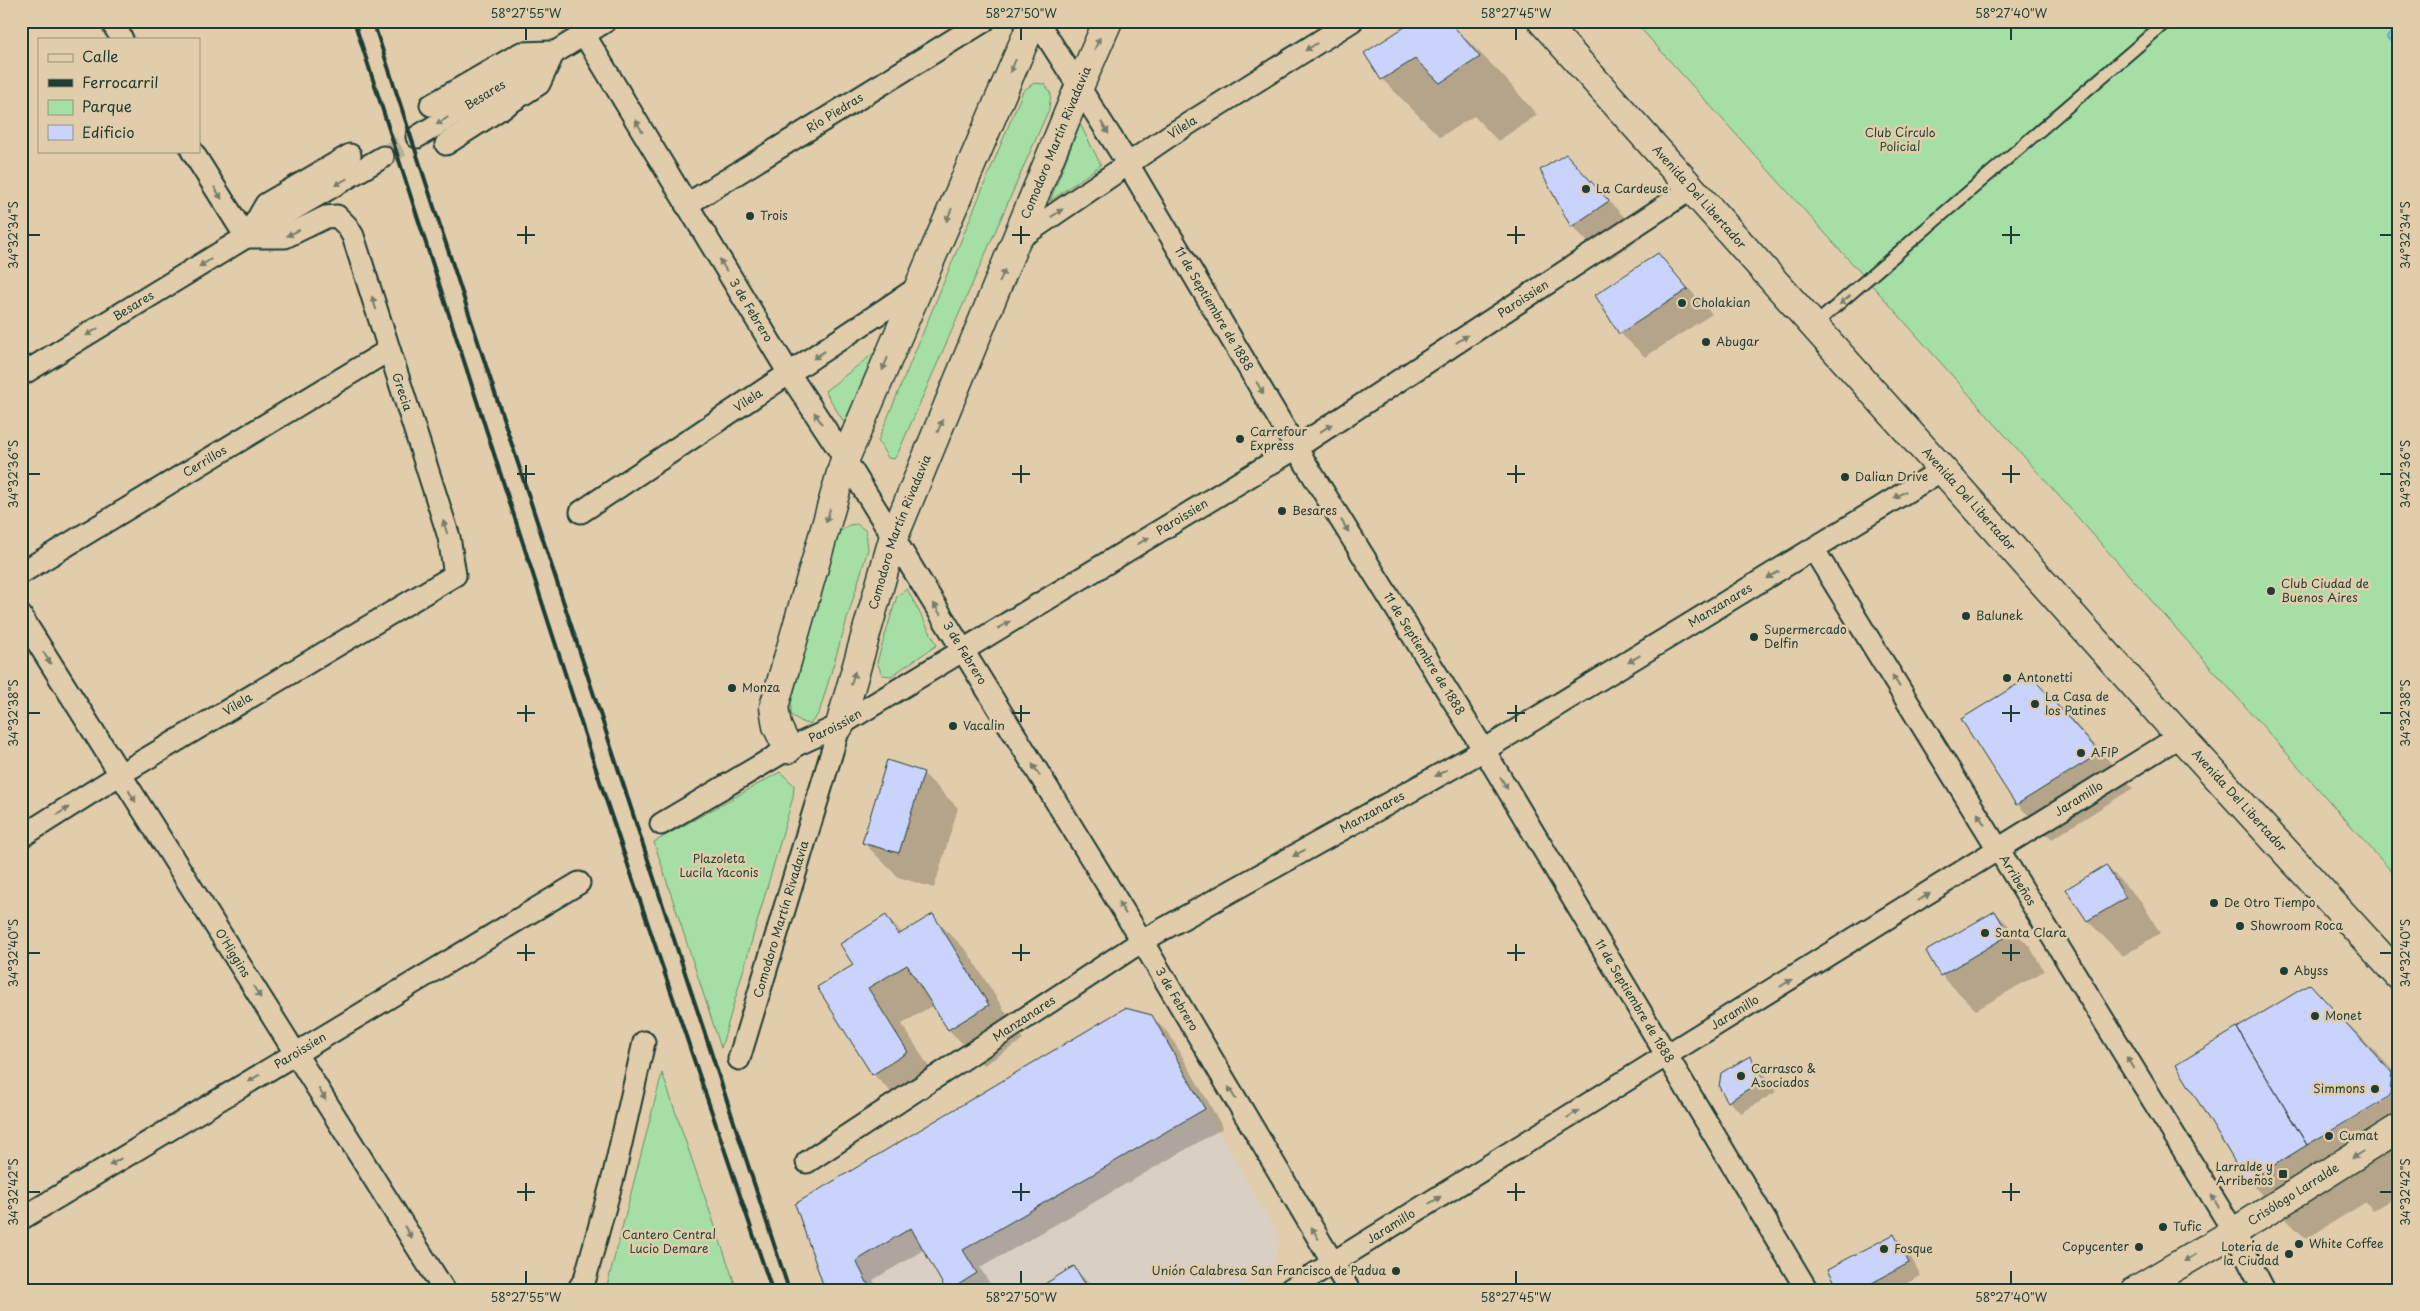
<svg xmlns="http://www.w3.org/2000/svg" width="2420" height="1311" font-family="'Playpen Sans',sans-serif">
<rect width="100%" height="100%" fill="#e1cdac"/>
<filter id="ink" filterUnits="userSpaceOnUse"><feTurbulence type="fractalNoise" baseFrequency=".02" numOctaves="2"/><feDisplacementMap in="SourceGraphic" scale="10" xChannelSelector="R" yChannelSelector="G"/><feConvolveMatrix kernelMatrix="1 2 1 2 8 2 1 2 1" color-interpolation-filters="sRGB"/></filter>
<g filter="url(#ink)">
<!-- built -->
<path fill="#dacfc4" d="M1152,1015L1280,1239L1273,1266L1233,1290H825L795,1204Z"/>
<!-- green -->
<path fill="#a5dfa5" stroke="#628e6c" d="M1634,21H2399V880L1887,302Z
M1034,83L1045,84L1051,94L1049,109L898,453L894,459L888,458L878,441L1023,91Z
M1080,124L1101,165L1050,201Z
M878,350L848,429L825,391Z
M857,524L866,531L868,549L819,713L810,724L804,723L791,715V703L838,533L849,525Z
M907,589L937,645L891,676L882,675L877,662L897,596Z
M780,772L794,785L793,797L721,1048L654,842Z
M662,1073L737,1290H606Z"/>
<!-- water -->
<path fill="#83c1e3" stroke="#5b8c9d" d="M2399,26V51L2386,37Z"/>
<!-- shadow -->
<path fill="#0003" fill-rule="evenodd" d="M1412,21H1448L1503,76L1537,115L1498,141L1474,116L1440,137L1382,79L1414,23Z
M1566,155L1643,237L1607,261L1572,226L1541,171Z
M1658,255L1712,314L1645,357L1620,333Z
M2031,678L2066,713L2133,788L2052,839L2017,804Z
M923,773L958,808L934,888L898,877L863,842Z
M2106,866L2141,901L2160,933L2123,956L2088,921L2068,889Z
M1995,912L2030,947L2044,971L1976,1010L1941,975Z
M932,916L967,951L1023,1040L984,1065L949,1030L933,1005L902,1024L942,1088L908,1109L873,1074L854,966L886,917L903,934Z
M2310,985L2399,1076V1195L2373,1210L2366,1202L2306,1239L2248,1181ZM2394,1092L2396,1094L2325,1135V1132Z
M1151,1016L1170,1035L1223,1128L980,1268L994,1290H948L925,1249L873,1280L879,1290H826L797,1205Z
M1749,1057L1762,1070L1776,1092L1741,1113L1729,1101Z
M1893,1236L1906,1248L1921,1276L1894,1290H1840Z
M1074,1268L1095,1290H1037Z"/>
<!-- building -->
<path fill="#cad3fb" stroke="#1f3d34" d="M1414,21H1449L1480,57L1440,83L1415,59L1381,80L1364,53Z
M1566,154L1609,201L1571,227L1540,170Z
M1658,253L1688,289L1619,334L1595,295Z
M2031,676L2100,753L2016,805L1961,719Z
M887,760L924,772L899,853L862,843Z
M2106,865L2126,898L2087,921L2066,889Z
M1995,911L2009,935L1940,976L1926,951Z
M933,914L989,1005L948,1030L907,965L868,988L908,1052L872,1075L817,987L853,965L840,944L886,915L898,935Z
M2310,984L2392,1073L2390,1096L2307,1145L2237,1028Z
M1125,1008L1152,1015L1205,1109L963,1250L977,1273L950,1290H946L911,1228L856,1261L871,1290H825L795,1204Z
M2237,1028L2307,1145L2247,1182L2176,1065Z
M1750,1056L1764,1079L1728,1102L1719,1087L1721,1073Z
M1894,1234L1909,1263L1859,1290H1839L1828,1269Z
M1074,1266L1089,1290H1035Z
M2221,1284L2231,1290H2210Z"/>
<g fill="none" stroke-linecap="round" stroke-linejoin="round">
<!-- street-tunnel -->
<path stroke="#bab094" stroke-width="21" stroke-dasharray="21 11" stroke-linecap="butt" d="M383,157L417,137"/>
<!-- lane casing -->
<g stroke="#1f3d34" stroke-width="15">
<path id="lane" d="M1814,325L2167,21"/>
</g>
<!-- street casing -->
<g stroke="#1f3d34" stroke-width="25">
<g id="street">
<path d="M111,21L122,39"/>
<path id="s1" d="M576,21L790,375L845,459L1142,941L1349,1290"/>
<path id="s2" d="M1037,21L1128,164L1296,448L1484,750L1807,1290"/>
<path d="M431,105L521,53L551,52"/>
<path id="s3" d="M417,137L606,21"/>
<path d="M446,144L539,84L554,52"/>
<path d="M192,151L246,237"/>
<path id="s4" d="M686,205L984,21"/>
<path d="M248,235L266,204L350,155"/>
<path id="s5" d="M1017,240L1169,136L1352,21"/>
<path id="s6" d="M21,375L246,237L383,157"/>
<path id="s7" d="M581,512L917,288"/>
<path id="s8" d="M1814,550L2234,1232L2264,1290"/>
<path id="s9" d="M21,573L389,350"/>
<path id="s10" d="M21,616L444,1290"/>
<path id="s11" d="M661,824L788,749L840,725L1296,448L1691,189"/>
<path id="s12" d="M21,837L119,775L455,575L449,537L353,236L347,226L337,216L326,217L285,237H246"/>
<path id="s13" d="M739,1059L840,725"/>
<path id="s14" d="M807,1162L1142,941L1484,750L1942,470"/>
<path id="s15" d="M21,1219L579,883"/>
<path d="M578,1290L585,1279L614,1174L644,1042"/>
<path id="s16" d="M1289,1290L2180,736"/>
</g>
</g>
<!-- secondary casing -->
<g stroke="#1f3d34" stroke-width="31">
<g id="secondary">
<path id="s17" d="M840,725L893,539L1079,87L1108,21"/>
<path d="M788,749L777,726L774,707L845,459L1033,21"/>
<path id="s18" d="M2136,1290L2234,1232L2399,1128"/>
</g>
</g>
<!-- primary casing -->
<g stroke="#1f3d34" stroke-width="31">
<g id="primary">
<path id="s19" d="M1542,21L2180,736L2399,976"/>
</g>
</g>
<!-- lane -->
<use href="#lane" stroke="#e1cdac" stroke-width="11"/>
<!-- street -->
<use href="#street" stroke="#e1cdac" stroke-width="21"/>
<!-- secondary -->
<use href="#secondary" stroke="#e1cdac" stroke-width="28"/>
<!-- primary -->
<use href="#primary" stroke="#e1cdac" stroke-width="28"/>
<!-- rail -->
<path stroke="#1f3d34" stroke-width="4" d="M354,21L607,803L772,1290
M373,21L789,1290"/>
</g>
<!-- one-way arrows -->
<defs><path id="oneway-solid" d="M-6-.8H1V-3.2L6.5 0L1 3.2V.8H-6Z" transform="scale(1.25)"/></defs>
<g fill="#767e6a">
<use href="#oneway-solid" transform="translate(1097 44) rotate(-66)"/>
<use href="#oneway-solid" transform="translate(1311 47) rotate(148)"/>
<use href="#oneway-solid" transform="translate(1013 66) rotate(113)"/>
<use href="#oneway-solid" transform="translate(442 121) rotate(148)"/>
<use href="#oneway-solid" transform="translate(639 126) rotate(-121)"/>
<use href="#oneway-solid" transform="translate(1105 128) rotate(58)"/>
<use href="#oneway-solid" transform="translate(341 182) rotate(150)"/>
<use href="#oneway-solid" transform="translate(218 193) rotate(58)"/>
<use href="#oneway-solid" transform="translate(1057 213) rotate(-34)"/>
<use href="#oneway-solid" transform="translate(949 215) rotate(113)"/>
<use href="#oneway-solid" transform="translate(293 233) rotate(154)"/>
<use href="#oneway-solid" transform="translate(205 263) rotate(148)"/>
<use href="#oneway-solid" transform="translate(723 265) rotate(-121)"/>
<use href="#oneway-solid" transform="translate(1002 276) rotate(-68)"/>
<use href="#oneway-solid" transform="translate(1845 300) rotate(140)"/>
<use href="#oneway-solid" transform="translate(374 303) rotate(-108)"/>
<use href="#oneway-solid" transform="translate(92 332) rotate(148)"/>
<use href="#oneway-solid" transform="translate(1462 339) rotate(-33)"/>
<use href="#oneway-solid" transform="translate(819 355) rotate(146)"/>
<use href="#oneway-solid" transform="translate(885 364) rotate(113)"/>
<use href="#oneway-solid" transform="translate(1260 388) rotate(59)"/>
<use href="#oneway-solid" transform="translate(818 418) rotate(-123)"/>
<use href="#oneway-solid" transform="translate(940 426) rotate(-68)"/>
<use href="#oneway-solid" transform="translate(1326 428) rotate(-33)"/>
<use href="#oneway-solid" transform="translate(1900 495) rotate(148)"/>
<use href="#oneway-solid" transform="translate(828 516) rotate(106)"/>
<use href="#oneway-solid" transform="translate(1345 526) rotate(58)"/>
<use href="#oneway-solid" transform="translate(445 527) rotate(-108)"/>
<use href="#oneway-solid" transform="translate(1143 541) rotate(-31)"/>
<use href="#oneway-solid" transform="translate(1773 575) rotate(149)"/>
<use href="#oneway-solid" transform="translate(937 609) rotate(-122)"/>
<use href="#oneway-solid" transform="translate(1004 625) rotate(-31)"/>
<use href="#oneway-solid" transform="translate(47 658) rotate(58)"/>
<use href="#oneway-solid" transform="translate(1634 659) rotate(149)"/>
<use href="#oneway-solid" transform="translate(853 678) rotate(-74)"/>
<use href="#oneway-solid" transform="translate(1896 681) rotate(-122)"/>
<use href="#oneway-solid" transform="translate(1036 770) rotate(-122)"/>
<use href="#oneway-solid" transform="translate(1441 773) rotate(151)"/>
<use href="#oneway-solid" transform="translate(1504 783) rotate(59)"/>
<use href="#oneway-solid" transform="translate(132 796) rotate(58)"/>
<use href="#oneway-solid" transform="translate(63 811) rotate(-32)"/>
<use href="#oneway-solid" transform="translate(1981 819) rotate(-122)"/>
<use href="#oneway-solid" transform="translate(1299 853) rotate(151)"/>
<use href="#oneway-solid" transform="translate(1924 897) rotate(-32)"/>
<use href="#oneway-solid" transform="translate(1122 908) rotate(-122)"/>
<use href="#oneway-solid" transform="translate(1786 983) rotate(-32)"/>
<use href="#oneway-solid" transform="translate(257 992) rotate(58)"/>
<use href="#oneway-solid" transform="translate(2130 1063) rotate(-121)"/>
<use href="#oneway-solid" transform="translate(254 1078) rotate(149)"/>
<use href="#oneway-solid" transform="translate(1232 1093) rotate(-121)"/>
<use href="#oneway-solid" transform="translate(322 1094) rotate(58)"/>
<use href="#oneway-solid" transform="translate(1573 1114) rotate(-32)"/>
<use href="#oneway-solid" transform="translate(2358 1155) rotate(148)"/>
<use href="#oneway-solid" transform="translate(115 1162) rotate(149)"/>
<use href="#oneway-solid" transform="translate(1435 1200) rotate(-32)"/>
<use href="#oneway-solid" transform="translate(2215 1201) rotate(-121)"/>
<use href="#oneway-solid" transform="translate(408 1232) rotate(58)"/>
<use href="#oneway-solid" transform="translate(1315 1233) rotate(-121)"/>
<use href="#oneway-solid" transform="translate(2190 1258) rotate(150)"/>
</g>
</g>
<!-- ticks -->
<path fill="none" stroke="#1f3d34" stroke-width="2" d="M526,28V40M1021,28V40M1516,28V40M2011,28V40M526,226V244M1021,226V244M1516,226V244M2011,226V244M28,235H40M517,235H535M1012,235H1030M1507,235H1525M2002,235H2020M2380,235H2392M526,465V483M1021,465V483M1516,465V483M2011,465V483M28,474H40M517,474H535M1012,474H1030M1507,474H1525M2002,474H2020M2380,474H2392M526,705V722M1021,705V722M1516,705V722M2011,705V722M28,713H40M517,713H535M1012,713H1030M1507,713H1525M2002,713H2020M2380,713H2392M526,944V961M1021,944V961M1516,944V961M2011,944V961M28,953H40M517,953H535M1012,953H1030M1507,953H1525M2002,953H2020M2380,953H2392M526,1183V1201M1021,1183V1201M1516,1183V1201M2011,1183V1201M28,1192H40M517,1192H535M1012,1192H1030M1507,1192H1525M2002,1192H2020M2380,1192H2392M526,1271V1284M1021,1271V1284M1516,1271V1284M2011,1271V1284"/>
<!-- markers -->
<g fill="#1f3d34" stroke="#e1cdac" stroke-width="2">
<circle cx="1586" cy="189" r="5"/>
<circle cx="750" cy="216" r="5"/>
<circle cx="1682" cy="303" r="5"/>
<circle cx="1706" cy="342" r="5"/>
<circle cx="1240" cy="439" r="5"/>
<circle cx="1845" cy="477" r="5"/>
<circle cx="1282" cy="511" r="5"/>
<circle cx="2271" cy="591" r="5"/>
<circle cx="1966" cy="616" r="5"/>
<circle cx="1754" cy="637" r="5"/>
<circle cx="2007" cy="678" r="5"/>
<circle cx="732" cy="688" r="5"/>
<circle cx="2035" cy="704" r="5"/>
<circle cx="953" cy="726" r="5"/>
<circle cx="2081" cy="753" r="5"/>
<circle cx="2214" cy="903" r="5"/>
<circle cx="2240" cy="926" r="5"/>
<circle cx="1985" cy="933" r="5"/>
<circle cx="2284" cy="971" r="5"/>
<circle cx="2315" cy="1016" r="5"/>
<circle cx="1741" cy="1076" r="5"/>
<circle cx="2375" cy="1089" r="5"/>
<circle cx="2329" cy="1136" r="5"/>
<rect x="2278" y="1169" width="10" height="10" rx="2.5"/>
<circle cx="2163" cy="1227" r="5"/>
<circle cx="2299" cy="1244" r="5"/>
<circle cx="2139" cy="1247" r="5"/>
<circle cx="1884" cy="1249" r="5"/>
<circle cx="2289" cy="1254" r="5"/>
<circle cx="1396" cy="1271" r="5"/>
</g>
<g text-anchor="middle" stroke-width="5" stroke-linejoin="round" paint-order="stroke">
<!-- street labels -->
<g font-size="12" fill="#1f3d34" stroke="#e1cdac">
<text dy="4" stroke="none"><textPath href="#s3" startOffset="80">Besares</textPath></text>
<text dy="4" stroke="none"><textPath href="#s4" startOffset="175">Río Piedras</textPath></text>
<text dy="4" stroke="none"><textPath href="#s5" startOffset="200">Vilela</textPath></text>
<text dy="4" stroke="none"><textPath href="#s17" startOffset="622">Comodoro Martín Rivadavia</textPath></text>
<text dy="4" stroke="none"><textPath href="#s19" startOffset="236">Avenida Del Libertador</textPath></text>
<text dy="4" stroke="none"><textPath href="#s11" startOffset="1010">Paroissien</textPath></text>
<text dy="4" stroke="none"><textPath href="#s6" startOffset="132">Besares</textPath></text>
<text dy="4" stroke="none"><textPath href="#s2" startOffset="338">11 de Septiembre de 1888</textPath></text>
<text dy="4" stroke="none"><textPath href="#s1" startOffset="338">3 de Febrero</textPath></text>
<text transform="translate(402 392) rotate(72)" y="4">Grecia</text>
<text dy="4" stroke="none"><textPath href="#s7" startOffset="201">Vilela</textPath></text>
<text dy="4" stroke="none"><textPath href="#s9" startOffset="215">Cerrillos</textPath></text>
<text dy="4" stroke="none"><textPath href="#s19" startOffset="641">Avenida Del Libertador</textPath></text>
<text dy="4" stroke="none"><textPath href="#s11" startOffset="605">Paroissien</textPath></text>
<text dy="4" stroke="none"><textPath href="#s17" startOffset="202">Comodoro Martín Rivadavia</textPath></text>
<text dy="4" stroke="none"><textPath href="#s14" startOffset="1070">Manzanares</textPath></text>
<text dy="4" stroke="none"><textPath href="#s1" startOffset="742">3 de Febrero</textPath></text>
<text dy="4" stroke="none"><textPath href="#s2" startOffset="742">11 de Septiembre de 1888</textPath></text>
<text dy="4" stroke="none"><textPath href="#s12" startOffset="254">Vilela</textPath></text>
<text dy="4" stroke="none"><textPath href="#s11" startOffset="200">Paroissien</textPath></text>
<text dy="4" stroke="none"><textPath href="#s16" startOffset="930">Jaramillo</textPath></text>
<text dy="4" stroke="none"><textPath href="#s19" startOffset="1046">Avenida Del Libertador</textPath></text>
<text dy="4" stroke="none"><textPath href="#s14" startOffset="665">Manzanares</textPath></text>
<text dy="4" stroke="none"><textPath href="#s8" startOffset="388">Arribeños</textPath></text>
<text dy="4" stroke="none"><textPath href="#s13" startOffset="146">Comodoro Martín Rivadavia</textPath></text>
<text dy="4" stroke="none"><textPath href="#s10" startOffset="398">O'Higgins</textPath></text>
<text dy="4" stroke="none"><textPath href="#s1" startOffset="1148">3 de Febrero</textPath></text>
<text dy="4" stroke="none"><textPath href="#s2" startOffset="1148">11 de Septiembre de 1888</textPath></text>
<text dy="4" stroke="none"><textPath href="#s16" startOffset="525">Jaramillo</textPath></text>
<text dy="4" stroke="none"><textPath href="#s14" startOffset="260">Manzanares</textPath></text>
<text dy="4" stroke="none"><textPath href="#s15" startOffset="326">Paroissien</textPath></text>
<text dy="4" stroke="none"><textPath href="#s18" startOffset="184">Crisólogo Larralde</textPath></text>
<text dy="4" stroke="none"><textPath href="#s16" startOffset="120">Jaramillo</textPath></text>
</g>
<!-- park labels -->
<g font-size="12" fill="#26453a" stroke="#e1cdac">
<text x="1900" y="137">Club Círculo<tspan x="1900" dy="14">Policial</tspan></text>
<text x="719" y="863">Plazoleta<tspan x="719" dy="14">Lucila Yaconis</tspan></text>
<text x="669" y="1239">Cantero Central<tspan x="669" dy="14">Lucio Demare</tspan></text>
</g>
<!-- poi labels -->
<g font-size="12" fill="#1f3d34" stroke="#e1cdac" text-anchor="start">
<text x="1596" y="193">La Cardeuse</text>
<text x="760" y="220">Trois</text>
<text x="1692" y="307">Cholakian</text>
<text x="1716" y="346">Abugar</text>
<text x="1250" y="436">Carrefour<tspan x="1250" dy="14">Express</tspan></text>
<text x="1855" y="481">Dalian Drive</text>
<text x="1292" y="515">Besares</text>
<text x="2281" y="588">Club Ciudad de<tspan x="2281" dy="14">Buenos Aires</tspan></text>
<text x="1976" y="620">Balunek</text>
<text x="1764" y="634">Supermercado<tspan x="1764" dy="14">Delfin</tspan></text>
<text x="2017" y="682">Antonetti</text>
<text x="742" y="692">Monza</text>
<text x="2045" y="701">La Casa de<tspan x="2045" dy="14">los Patines</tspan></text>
<text x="963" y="730">Vacalin</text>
<text x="2091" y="757">AFIP</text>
<text x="2224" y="907">De Otro Tiempo</text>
<text x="2250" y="930">Showroom Roca</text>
<text x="1995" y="937">Santa Clara</text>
<text x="2294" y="975">Abyss</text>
<text x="2325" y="1020">Monet</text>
<text x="1751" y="1073">Carrasco &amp;<tspan x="1751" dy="14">Asociados</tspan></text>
<text x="2365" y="1093" text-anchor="end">Simmons</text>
<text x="2339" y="1140">Cumat</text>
<text x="2273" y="1171" text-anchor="end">Larralde y<tspan x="2273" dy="14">Arribeños</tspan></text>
<text x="2173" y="1231">Tufic</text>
<text x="2309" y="1248">White Coffee</text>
<text x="2129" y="1251" text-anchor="end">Copycenter</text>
<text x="2279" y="1251" text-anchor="end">Lotería de<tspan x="2279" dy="14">la Ciudad</tspan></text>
<text x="1894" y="1253">Fosque</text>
<text x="1386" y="1275" text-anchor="end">Unión Calabresa San Francisco de Padua</text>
</g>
</g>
<!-- margin -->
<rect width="2420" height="1311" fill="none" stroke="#e1cdac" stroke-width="55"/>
<!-- legend -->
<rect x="38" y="38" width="162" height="115" fill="#e1cdac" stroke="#93937c"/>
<rect x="48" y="54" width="25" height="8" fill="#e1cdac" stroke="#93937c"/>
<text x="82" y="62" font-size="15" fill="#1f3d34">Calle</text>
<rect x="48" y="79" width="25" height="8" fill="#1f3d34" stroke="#93937c"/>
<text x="82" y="88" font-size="15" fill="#1f3d34">Ferrocarril</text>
<rect x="48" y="100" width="25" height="15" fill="#a5dfa5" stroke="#93937c"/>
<text x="82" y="112" font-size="15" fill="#1f3d34">Parque</text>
<rect x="48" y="125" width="25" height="15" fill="#cad3fb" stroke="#93937c"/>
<text x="82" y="138" font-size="15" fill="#1f3d34">Edificio</text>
<rect x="28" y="28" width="2364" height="1256" fill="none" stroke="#1f3d34" stroke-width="2"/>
<g font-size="12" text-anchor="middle" fill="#1f3d34">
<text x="526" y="18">58°27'55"W</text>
<text x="1021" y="18">58°27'50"W</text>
<text x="1516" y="18">58°27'45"W</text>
<text x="2011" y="18">58°27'40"W</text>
<text transform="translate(14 235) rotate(-90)" y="4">34°32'34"S</text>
<text transform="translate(2406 235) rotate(-90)" y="4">34°32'34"S</text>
<text transform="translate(14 474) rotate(-90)" y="4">34°32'36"S</text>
<text transform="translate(2406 474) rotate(-90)" y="4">34°32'36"S</text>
<text transform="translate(14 713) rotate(-90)" y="4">34°32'38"S</text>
<text transform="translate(2406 713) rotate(-90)" y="4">34°32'38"S</text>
<text transform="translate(14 953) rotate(-90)" y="4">34°32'40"S</text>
<text transform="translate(2406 953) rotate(-90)" y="4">34°32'40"S</text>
<text transform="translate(14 1192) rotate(-90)" y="4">34°32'42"S</text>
<text transform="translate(2406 1192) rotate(-90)" y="4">34°32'42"S</text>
<text x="526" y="1302">58°27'55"W</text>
<text x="1021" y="1302">58°27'50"W</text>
<text x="1516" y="1302">58°27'45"W</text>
<text x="2011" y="1302">58°27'40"W</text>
</g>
</svg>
